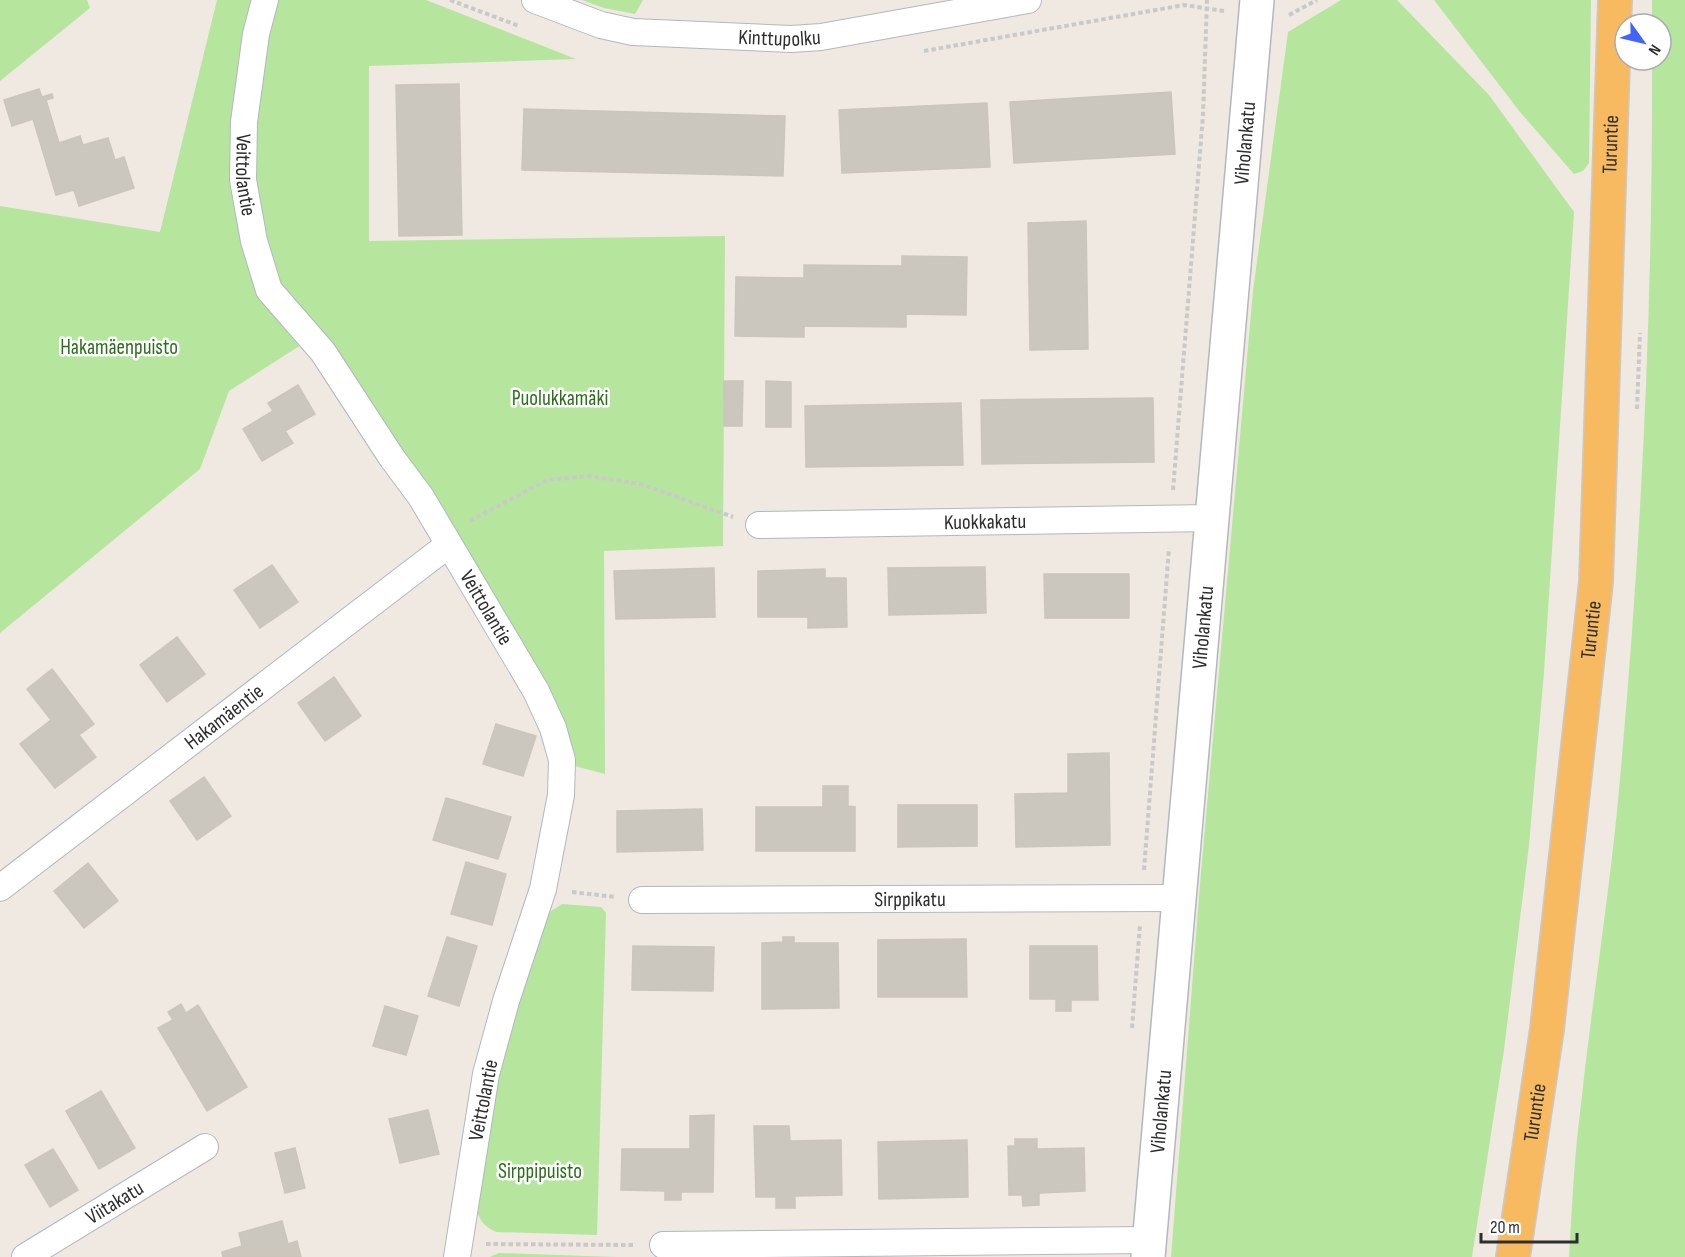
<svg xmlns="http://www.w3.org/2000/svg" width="1685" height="1257" font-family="'Sofia Sans Condensed',sans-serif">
<rect width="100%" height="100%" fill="#efe9e1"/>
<!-- green -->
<path fill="#b6e59e" d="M0,0H87L90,8L0,81Z
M217,0H252L231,183L301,345L229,391L200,469L0,633V206L160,232Z
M275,0H426L576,59L369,66V241L725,236L723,546L604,551L605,774L571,765L570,756L276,286L253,178L254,124L264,35Z
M582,0H643L635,14L604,8Z
M1341,0H1397L1489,95L1574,212L1544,672L1529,845L1504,1050L1472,1257H1171L1200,884L1253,291L1288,32Z
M1434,0H1591L1589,163L1583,171L1574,174L1520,112Z
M1652,0H1685V1257H1569C1572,1209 1574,1160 1580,1113C1591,1009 1608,905 1618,801C1641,554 1653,308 1652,60H1661V24H1652Z
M562,904L601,907L606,913L597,1235L496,1232C483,1226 479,1220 476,1206L495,1075L543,916Z
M499,1253L616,1257H490Z"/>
<!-- building -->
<path fill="#cbc7bf" stroke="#cbc5ba" stroke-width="1.5" d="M459,84L462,235L399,236L396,85Z
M39,89L42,97L52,94L53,98L46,100L59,143L80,136L83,145L108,138L115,160L124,157L134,188L79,206L74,190L56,195L33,119L12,126L4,100Z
M1171,92L1175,154L1014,163L1010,102Z
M987,103L990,167L842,173L839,110Z
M524,109L785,116L783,176L522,170Z
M1086,221L1088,349L1030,350L1028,223Z
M902,256L967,257L966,315L906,314V327L804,326V337L735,336L736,277L804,278V265L902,266Z
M724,381H743L742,426H724Z
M766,381L791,382V427H766Z
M298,385L315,414L285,431L293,443L262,461L243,429L273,411L268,403Z
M1153,398L1154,462L982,464L981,400Z
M961,403L963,465L806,467L805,406Z
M272,565L298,602L260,628L234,590Z
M985,567L986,613L889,615L888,568Z
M714,568L715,617L616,619L614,571Z
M825,569V578H846L847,627L808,628V617H758V571Z
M1044,574H1129V618H1045Z
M177,637L205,674L167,702L140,665Z
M52,669L94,724L79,735L96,757L55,788L20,744L51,720L27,689Z
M334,677L361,716L325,741L298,703Z
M496,724L536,736L523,776L483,764Z
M1109,753L1110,845L1016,847L1015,794L1068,793V754Z
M204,777L231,816L197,840L170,801Z
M823,786H848V806L855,807V851H756V807H823Z
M446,798L511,817L498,859L433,840Z
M898,805H977V846L898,847Z
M702,809L703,850L617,852V811Z
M466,862L506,874L492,925L451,914Z
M88,863L118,901L84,928L54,891Z
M447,937L477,946L459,1006L428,996Z
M783,937H794V943H838L839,1008L762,1009V943L783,942Z
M966,939L967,997H878V940Z
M633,946L714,947L713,991L632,990Z
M1030,946H1097L1098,1000H1071V1011H1056V999H1030Z
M181,1004L186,1013L198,1005L247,1087L207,1111L158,1028L173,1020L168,1012Z
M385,1006L418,1016L406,1055L373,1046Z
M101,1091L135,1148L99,1169L66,1111Z
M428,1110L439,1154L400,1163L389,1119Z
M714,1115L713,1192H681V1200H665V1191L621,1190L622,1149H690V1116Z
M754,1126H789L790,1141L841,1140L842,1195L795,1196V1208H776V1197H756Z
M1015,1139H1037V1149L1084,1148L1085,1191L1039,1193V1205L1023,1206L1022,1195H1009L1008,1146H1015Z
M967,1140L968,1197L879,1199L878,1142Z
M295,1148L305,1188L285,1193L275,1153Z
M53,1149L78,1190L50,1207L25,1165Z
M282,1221L288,1244L297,1241L301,1257H223L222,1252L242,1246L239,1233Z"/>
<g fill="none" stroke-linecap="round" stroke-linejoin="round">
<!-- minor casing -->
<g stroke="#b4b7c1" stroke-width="28">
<g id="minor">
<path id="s1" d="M265,0L256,34L244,122L243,180L254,241L269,290L323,352L392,458L421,497L536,691L553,728L562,760L561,795L543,889L506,1001L486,1074L457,1257"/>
<path id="s2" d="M535,0L601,25L633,32L791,39L821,37L1028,0"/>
<path id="s3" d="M759,525L1211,518"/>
<path id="s4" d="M0,888L448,545"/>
<path id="s5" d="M642,900L1178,898"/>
<path d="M663,1245L1149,1240"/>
<path id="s6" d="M25,1257L205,1147"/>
</g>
</g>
<!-- secondary casing -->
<g stroke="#b4b7c1" stroke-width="36">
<g id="secondary">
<path id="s7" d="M1148,1257L1257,0"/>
</g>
</g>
<!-- trunk casing -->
<g stroke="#c9c9c9" stroke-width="36">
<g id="trunk">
<path id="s8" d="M1513,1257L1547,1029L1596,582L1615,0"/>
</g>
</g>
<!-- path -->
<path stroke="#c9c9c9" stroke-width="4" stroke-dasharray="4.5 3" stroke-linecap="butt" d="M450,0L519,26
M1289,15L1317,0
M924,51L1184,5L1224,11
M1637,409L1640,333
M1173,490L1203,115L1207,0
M470,521L547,480L588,476L641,484L733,517
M1144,870L1169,548
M572,892L615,897
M1132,1028L1140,925
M486,1244L635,1245"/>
<!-- minor -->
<use href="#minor" stroke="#fff" stroke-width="26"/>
<!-- secondary -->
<use href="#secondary" stroke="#fff" stroke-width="33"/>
<!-- trunk -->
<use href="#trunk" stroke="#f8ba60" stroke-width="33"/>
</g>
<g text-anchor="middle" stroke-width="5" stroke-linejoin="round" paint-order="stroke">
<!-- street labels -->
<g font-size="21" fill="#2e2e2e" stroke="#fff">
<text dy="7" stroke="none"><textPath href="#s2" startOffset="250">Kinttupolku</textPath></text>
<text dy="7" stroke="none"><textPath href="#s7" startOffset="1118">Viholankatu</textPath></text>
<text dy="7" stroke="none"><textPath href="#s8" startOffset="1118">Turuntie</textPath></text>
<text dy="7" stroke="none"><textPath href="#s1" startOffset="177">Veittolantie</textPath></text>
<text dy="7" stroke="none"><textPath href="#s3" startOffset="226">Kuokkakatu</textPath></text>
<text dy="7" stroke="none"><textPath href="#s1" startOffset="681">Veittolantie</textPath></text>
<text dy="7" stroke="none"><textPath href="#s7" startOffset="632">Viholankatu</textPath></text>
<text dy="7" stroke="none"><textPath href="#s8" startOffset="632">Turuntie</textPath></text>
<text dy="7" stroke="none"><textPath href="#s4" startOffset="282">Hakamäentie</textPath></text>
<text dy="7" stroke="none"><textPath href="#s5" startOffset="268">Sirppikatu</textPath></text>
<text transform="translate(483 1100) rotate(-79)" y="7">Veittolantie</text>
<text dy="7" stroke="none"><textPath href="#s7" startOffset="146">Viholankatu</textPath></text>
<text dy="7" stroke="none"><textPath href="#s8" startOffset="146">Turuntie</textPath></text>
<text dy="7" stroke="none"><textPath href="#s6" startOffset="105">Viitakatu</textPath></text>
</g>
<!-- park labels -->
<g font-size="21" fill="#2c6e1b" stroke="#fff">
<text x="119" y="354">Hakamäenpuisto</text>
<text x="560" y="405">Puolukkamäki</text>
<text x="540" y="1178">Sirppipuisto</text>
</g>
</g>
<!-- north arrow -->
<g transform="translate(1643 42) rotate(124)"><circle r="28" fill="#ffffff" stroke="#ababab" stroke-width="1.5"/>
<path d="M0-4.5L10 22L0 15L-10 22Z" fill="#4264fb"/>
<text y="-9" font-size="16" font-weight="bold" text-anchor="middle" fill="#2e2e2e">N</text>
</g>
<!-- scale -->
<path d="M1481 1233v9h96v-9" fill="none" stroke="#2e2e2e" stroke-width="3"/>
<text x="1490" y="1233" font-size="18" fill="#2e2e2e" stroke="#ffffff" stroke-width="4.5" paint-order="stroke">20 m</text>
</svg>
